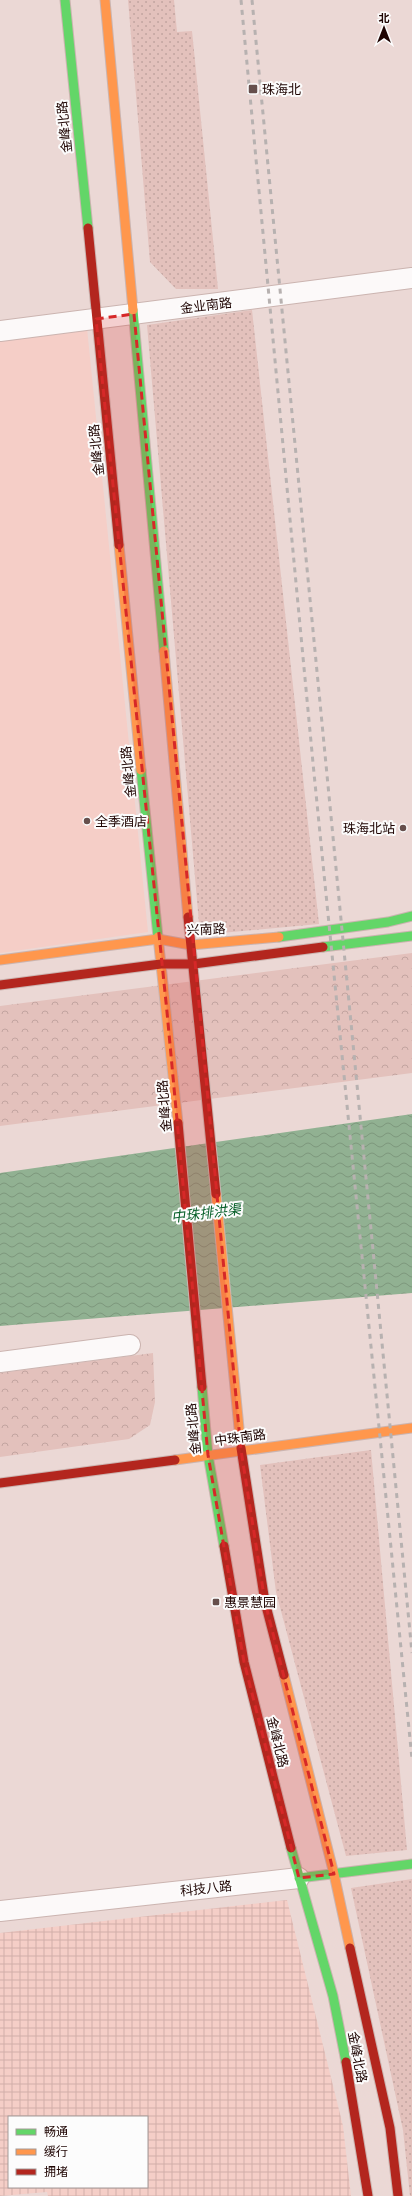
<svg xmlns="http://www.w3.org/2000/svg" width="412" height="2196" font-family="Georgia,'Noto Sans SC',serif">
<defs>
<pattern id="industrial-grid" width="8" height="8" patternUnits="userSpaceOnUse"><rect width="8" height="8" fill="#f5cec7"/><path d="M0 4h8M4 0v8" fill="none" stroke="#d2afa9"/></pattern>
<pattern id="grass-dots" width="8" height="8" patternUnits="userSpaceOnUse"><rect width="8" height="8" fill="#e3c1bc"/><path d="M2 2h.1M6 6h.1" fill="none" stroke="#c2a4a0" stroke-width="1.8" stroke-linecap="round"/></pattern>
<pattern id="park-crowns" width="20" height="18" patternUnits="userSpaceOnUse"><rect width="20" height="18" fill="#e3c1bc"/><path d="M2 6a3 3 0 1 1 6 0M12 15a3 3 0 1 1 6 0" fill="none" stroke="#c2a4a0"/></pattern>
<pattern id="water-waves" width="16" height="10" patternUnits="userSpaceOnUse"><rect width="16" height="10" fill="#91b192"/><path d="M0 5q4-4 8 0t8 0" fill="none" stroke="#7d977c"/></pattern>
</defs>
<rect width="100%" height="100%" fill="#ebd8d5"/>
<!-- built -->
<path fill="#f5cec7" d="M87,328L148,932L0,953V340Z"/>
<!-- industrial -->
<path fill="url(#industrial-grid)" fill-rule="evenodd" d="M287,1900L343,2126L351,2196H48L47,2192L0,2196V1933ZM9,2117H147V2187H9Z"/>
<!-- grass -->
<path fill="url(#grass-dots)" d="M128,0H174L177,32L192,31L218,289H176L150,262Z
M252,310L319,924L200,935L147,325Z
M371,1450L407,1850L346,1856L276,1592L260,1465Z
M412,1879V2196H410L403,2130L351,1888Z"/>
<!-- park -->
<path fill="url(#park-crowns)" d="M412,953V1073L0,1126V1006Z
M153,1353L155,1402L150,1425L129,1439L0,1457V1373Z"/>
<!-- water -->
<path fill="url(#water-waves)" d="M412,1114V1293L0,1326V1173Z"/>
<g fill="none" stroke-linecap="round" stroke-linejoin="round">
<!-- street casing -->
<g stroke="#cbb4b0" stroke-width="22">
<path id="street" d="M0,331L412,278
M0,1362L130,1345
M0,1911L299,1878"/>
</g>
<!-- fast casing -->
<g stroke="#cbb4b0" stroke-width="11">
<path id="fast" d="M65,0L88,228
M133,310L164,651
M141,770L158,937
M279,937L388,922L412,916
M323,947L412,936
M202,1387L208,1455L224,1546
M291,1848L333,1996L346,2062
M299,1878L412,1864"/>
</g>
<!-- slow casing -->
<g stroke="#cbb4b0" stroke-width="11">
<path id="slow" d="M105,0L133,310
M119,545L141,770
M164,651L188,917
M158,937L178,1123
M0,960L158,939L191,945L279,937
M216,1194L241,1448
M175,1460L412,1428
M284,1675L334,1874L350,1948"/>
</g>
<!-- jam casing -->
<g stroke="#cbb4b0" stroke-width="11">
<path id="jam" d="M88,228L119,545
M188,917L216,1194
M0,985L161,964H194L323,947
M178,1123L202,1387
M241,1448L265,1602L284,1675
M0,1483L175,1460
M224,1546L244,1662L291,1848
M350,1948L390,2128L398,2196
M346,2062L368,2196"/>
</g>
<!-- street -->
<use href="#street" stroke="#fcf9f9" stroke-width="20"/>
<!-- fast -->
<use href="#fast" stroke="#63d668" stroke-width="9"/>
<!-- slow -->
<use href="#slow" stroke="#ff974d" stroke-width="9"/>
<!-- jam -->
<use href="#jam" stroke="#b3261e" stroke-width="9"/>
<!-- rail -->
<path stroke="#b7b1b0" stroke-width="3" stroke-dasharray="5 5" stroke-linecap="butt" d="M241,0L313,763L412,1759
M252,0L412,1653"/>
</g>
<!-- marked area -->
<path fill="#d62828" fill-opacity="0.2" stroke="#d62828" stroke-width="3" stroke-dasharray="8 5" stroke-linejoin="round" d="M134,314L241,1450L265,1602L334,1874L299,1878L244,1662L208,1455L167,1012L96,319Z"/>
<!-- markers -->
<g fill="#664f4c" stroke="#fcfcfc" stroke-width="1.5">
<rect x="248" y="84" width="10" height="10" rx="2"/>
<circle cx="87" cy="821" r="4"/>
<circle cx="403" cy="828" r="4"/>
<rect x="212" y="1598" width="8" height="8" rx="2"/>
</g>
<g text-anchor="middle" stroke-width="4" stroke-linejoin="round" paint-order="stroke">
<!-- poi labels -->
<g font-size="13" fill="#1f0503" stroke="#fcfcfc" text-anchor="start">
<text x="262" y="94">珠海北</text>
<text x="95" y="826">全季酒店</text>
<text x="395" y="833" text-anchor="end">珠海北站</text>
<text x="224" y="1607">惠景慧园</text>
</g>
<!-- street labels -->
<g font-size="13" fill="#1f0503" stroke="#fcfcfc">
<text transform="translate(64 127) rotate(-96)" y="5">金峰北路</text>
<text transform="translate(206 305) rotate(-7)" y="5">金业南路</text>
<text transform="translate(96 450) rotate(-96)" y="5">金峰北路</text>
<text transform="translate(128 772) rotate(-96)" y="5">金峰北路</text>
<text transform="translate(206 929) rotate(-2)" y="5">兴南路</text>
<text transform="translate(164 1106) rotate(-95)" y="5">金峰北路</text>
<text transform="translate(193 1429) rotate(-96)" y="5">金峰北路</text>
<text transform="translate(240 1437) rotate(-8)" y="5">中珠南路</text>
<text transform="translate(278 1742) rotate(76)" y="5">金峰北路</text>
<text transform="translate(206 1888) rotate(-6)" y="5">科技八路</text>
<text transform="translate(358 2057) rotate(79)" y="5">金峰北路</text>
</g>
<!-- water labels -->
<g font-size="14" font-style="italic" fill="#08602a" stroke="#fcfcfc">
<text transform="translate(206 1213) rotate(-7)" y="5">中珠排洪渠</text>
</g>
</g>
<!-- legend -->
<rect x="8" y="2116" width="140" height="72" fill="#fcfcfc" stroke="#a49998"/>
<rect x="16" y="2129" width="20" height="6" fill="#63d668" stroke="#a49998"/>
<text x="44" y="2136" font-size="12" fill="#1f0503">畅通</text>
<rect x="16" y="2149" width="20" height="6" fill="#ff974d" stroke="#a49998"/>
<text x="44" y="2156" font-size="12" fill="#1f0503">缓行</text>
<rect x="16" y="2169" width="20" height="6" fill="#b3261e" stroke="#a49998"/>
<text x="44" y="2176" font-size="12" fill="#1f0503">拥堵</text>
<!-- north arrow -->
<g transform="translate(384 28)" stroke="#fcfcfc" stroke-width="3" paint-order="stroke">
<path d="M0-3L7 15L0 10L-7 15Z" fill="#1f0503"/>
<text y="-6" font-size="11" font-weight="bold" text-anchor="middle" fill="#1f0503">北</text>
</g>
</svg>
